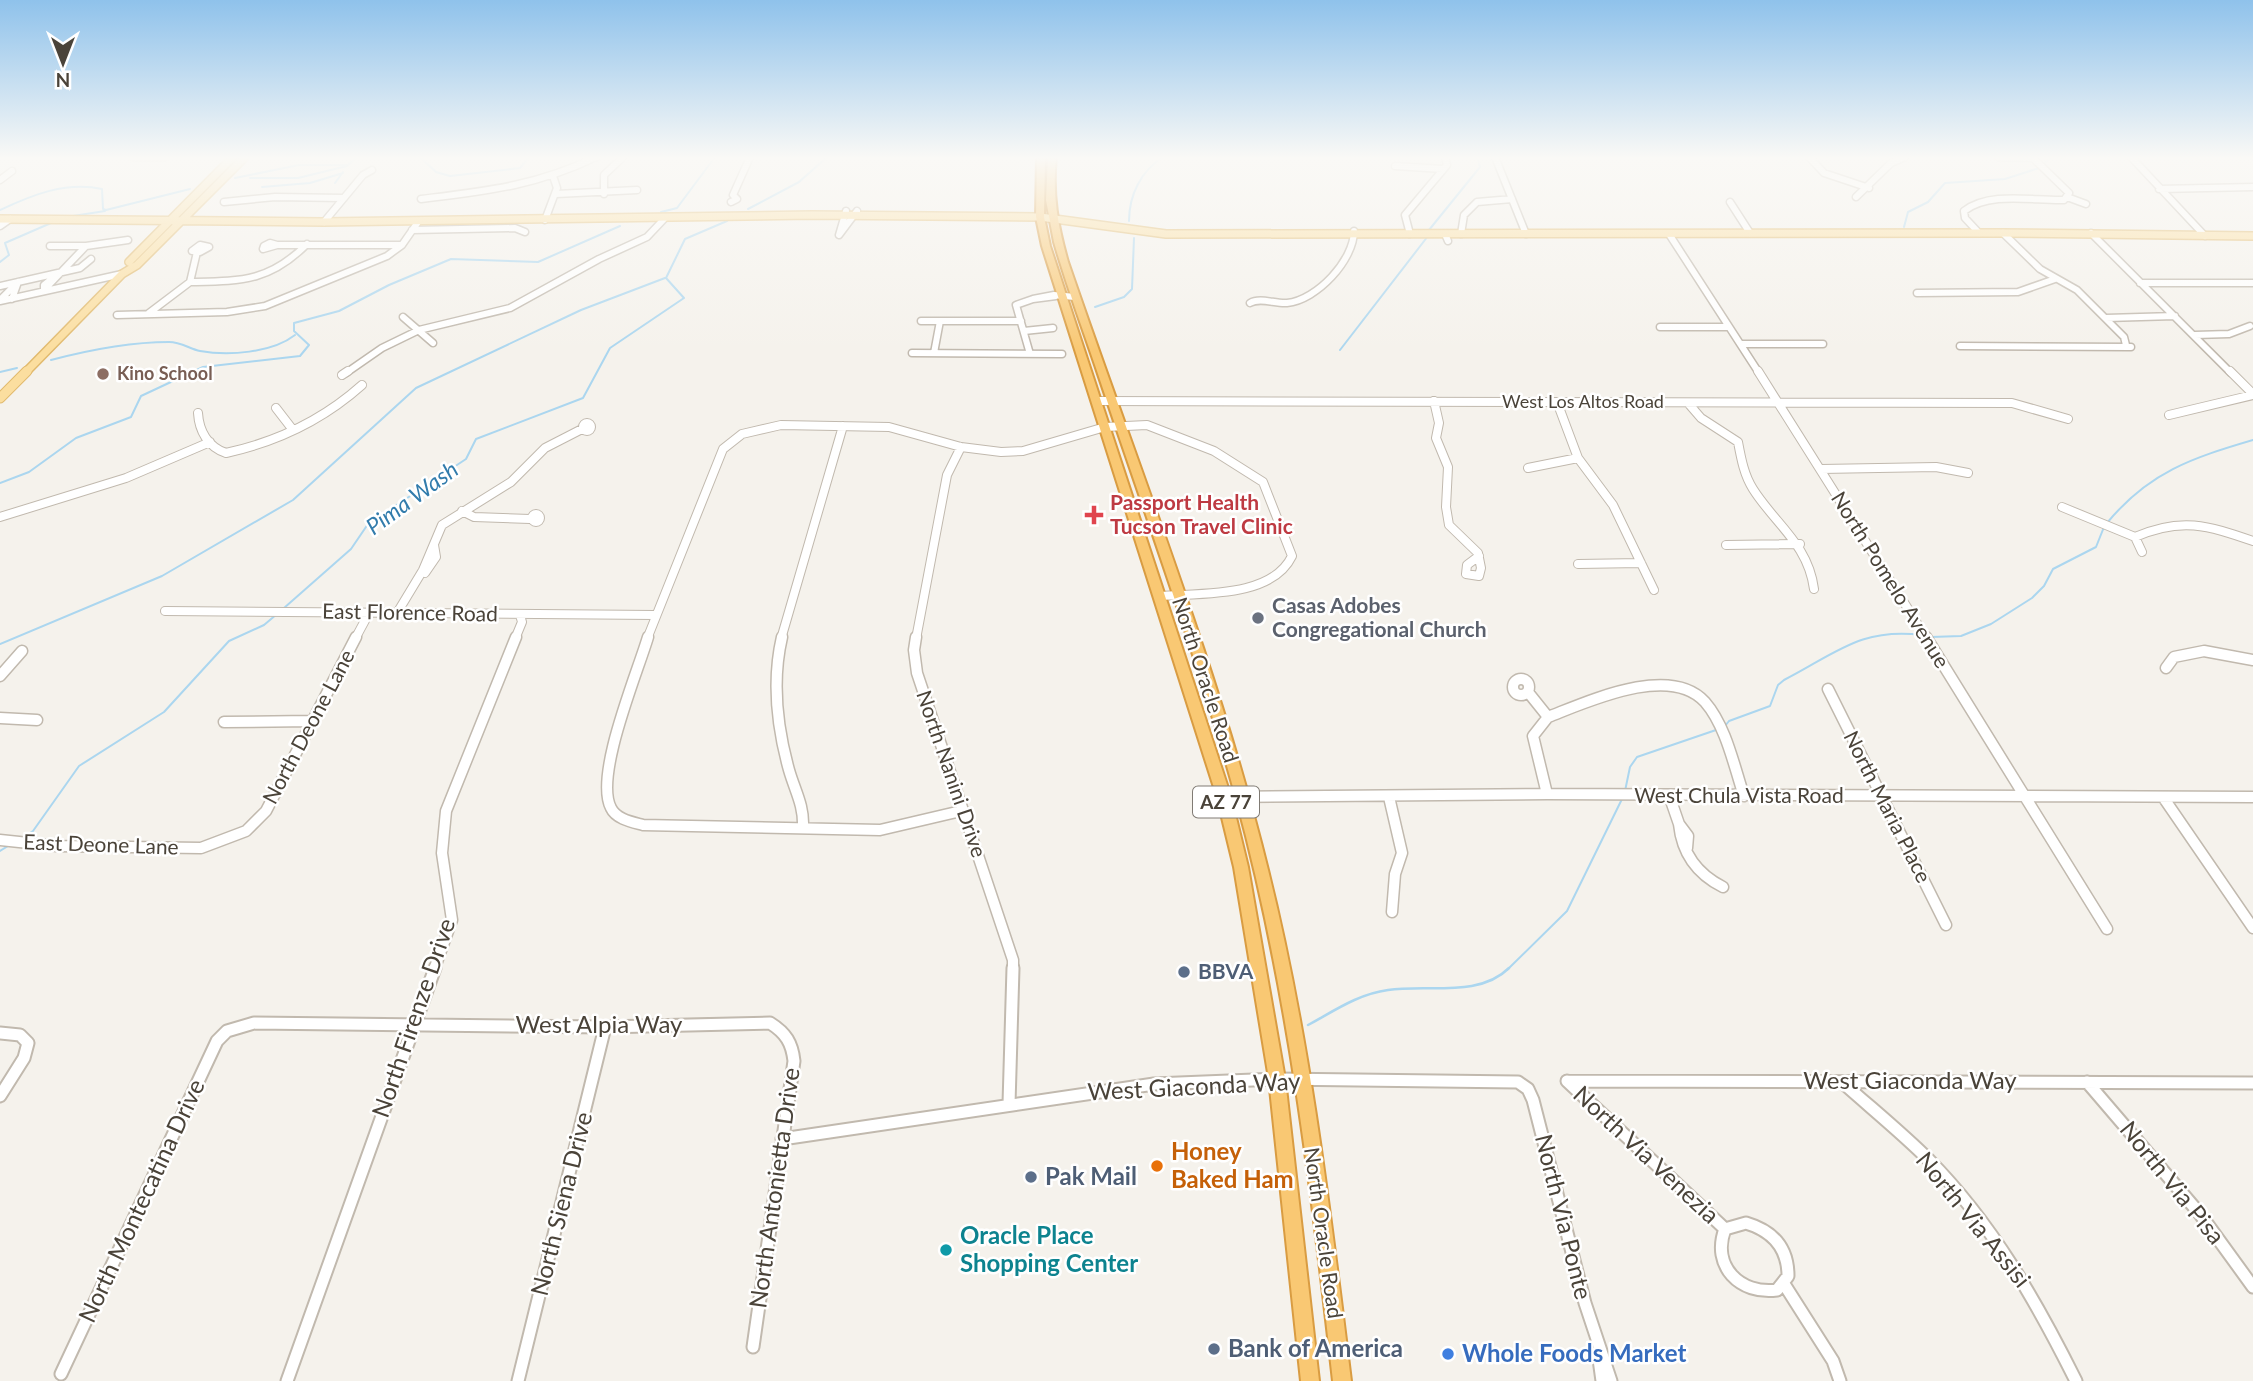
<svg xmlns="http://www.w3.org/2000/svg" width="2253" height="1381" font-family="Lato,sans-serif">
<rect width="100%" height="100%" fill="#f5f2ec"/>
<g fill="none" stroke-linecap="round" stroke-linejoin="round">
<!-- stream-far1 -->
<path stroke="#abd6ef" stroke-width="2" d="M420,157L436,172L450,176L520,168L529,157
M2043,164L2052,157
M235,178L299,165H348L357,157
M250,178H298L347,166
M335,183L343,172
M262,187L310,183L343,173
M748,209L799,182L827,157
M0,210C32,195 66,181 102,189L103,209L106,210L190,189
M661,212L677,208L715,157
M73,216L105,211
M1129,221C1129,195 1141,171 1163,157
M1904,227L1908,212L1928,202L1945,183L2005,179L2039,168
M1429,230L1480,167L1477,157
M0,262L9,255L5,243L51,223
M1095,307L1124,297L1132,289L1134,238
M1340,350L1428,236
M51,360C89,350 130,342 169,342C181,342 190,349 200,351C228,356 272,353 295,335
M0,372L17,368
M0,483L29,472L76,438L131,417L141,396L203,367L300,356L309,345L294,331V323L339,311L389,285L451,259L538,262L620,226
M2107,523C2149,472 2192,458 2253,440
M284,608L351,549L368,524L466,459L476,439L583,398L610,348L684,298L666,278L685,239L727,221
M1931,637L1961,636L1991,624L2032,598L2044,586L2053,569L2096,547L2104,527
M0,644L162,576L293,500L416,388L581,310L665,278
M1725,726L1729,721L1770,706L1778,685L1784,680C1835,654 1861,627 1922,635
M1625,791L1630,767L1637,757L1716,730
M22,838L33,831L79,766L164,712L229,641L264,625L277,614
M0,851L8,846
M1507,970L1567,911L1622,799"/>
<!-- stream -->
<path stroke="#abd6ef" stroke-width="2.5" d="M1308,1025C1334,1011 1358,994 1388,990C1427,984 1479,998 1509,968"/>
<!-- minor-far3 casing -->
<g stroke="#c1b9ae" stroke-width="9">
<path id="minor-far3" d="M133,157H166
M1495,157L1526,234
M1809,157L1824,173L1869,188
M1998,157L2033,158
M2131,157L2205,236
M1395,166L1443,169
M0,180L12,171
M2159,189L2253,187
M556,194L637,190
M604,194V175L623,157
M1856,197L1891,163L1905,157
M2067,197L2086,204
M421,199C486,191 536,186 596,157
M224,202L275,197L344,198
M731,202L737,199L733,195L750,157
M1730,202L1750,233
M846,211L839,235L857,211
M545,220L557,188L553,176
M324,222L363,175L372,170
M0,226L10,219
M412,230L515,228L525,232
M1979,233L1965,218L1964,211C1990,191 2033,201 2064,200L2069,193L2032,157
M2003,233L2040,269L2077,290L2124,337L2126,345
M2091,233L2231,373
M1410,234L1405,215L1447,165L1445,157
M1445,234L1448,241
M1461,234L1464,215L1477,202L1512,199
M1669,234L1759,373
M270,243L277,245L263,249L264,246Z
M200,245L209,247L200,252L192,251Z
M277,245H402
M50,246H86L44,290V285L59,273
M86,246L128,240
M190,282C241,281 269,282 307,244
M2140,283H2253
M0,286L80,268L91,259
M1917,293L2018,292L2055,279
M1056,296L1033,299L1054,295L1075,297
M0,300L18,282L12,299
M0,301L122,274
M1250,303C1260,297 1275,304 1287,303C1317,300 1354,260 1354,231
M149,313L190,282L197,252
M117,315L227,312L265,306L387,256L402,245L418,222
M403,317L433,343
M2106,318L2175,316
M921,321H1021
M1660,327H1728
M1024,331L1053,328
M2195,335L2229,334L2250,326
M1742,344H1823
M1960,346L2131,347
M912,353L1062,354
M934,353L940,321
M1030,354L1016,305L1033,299
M346,373L382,348L419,330L510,308L599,259L647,237L664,219"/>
</g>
<!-- minor-far2 casing -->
<g stroke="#c1b9ae" stroke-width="10">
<path id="minor-far2" d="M1758,371L1927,639
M2230,371L2253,394
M342,375L348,371
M1096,401L2012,403L2068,419
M1434,401L1439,423L1436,438L1448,467L1446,507L1449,525L1478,553L1481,568L1479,576L1466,574L1467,565L1479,556
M1557,402L1578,458L1613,505L1654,590
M1688,403L1701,418L1738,442C1741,458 1744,475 1753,489C1775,524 1808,544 1814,589
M276,408L293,430
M198,413C199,431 208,447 226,453
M2169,415L2253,395
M583 427a4 4 0 1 1 8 0a4 4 0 1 1-8 0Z
M226,453C276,442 324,419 362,385
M1528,468L1578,458
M1821,469L1936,467L1968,473
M2062,507L2135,537
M462,511L474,517L530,519
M532 518a4 4 0 1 1 8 0a4 4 0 1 1-8 0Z
M0,517L126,478L210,442
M1726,545L1800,544
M2142,552L2135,537C2181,517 2207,525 2253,541
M1578,564L1641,563
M425,573L436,557L434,545
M165,611L655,615
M397,613L423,570L442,525L511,482L545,448L582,429
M355,639L369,613
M515,639L522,622L520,615
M647,639L723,449L742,434L781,425L889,427L961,447L1001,452L1023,451L1105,427L1147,425L1214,451L1263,482L1292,556C1272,598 1201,593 1161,596
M781,639L843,426
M916,639L947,475L961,447"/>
</g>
<!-- minor-far1 casing -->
<g stroke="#c1b9ae" stroke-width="13">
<path id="minor-far1" d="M648,637C637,674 594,776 611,808C616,819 632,822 643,825L880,830L961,811
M782,637C772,680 777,727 789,770C795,791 804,805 803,827
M916,637L914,650L917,673L1013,960V970
M1926,637L2107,929
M2166,668L2174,657L2204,651L2253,660
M0,676L22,651
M1513 687a8 8 0 1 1 16 0a8 8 0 1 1-16 0Z
M1828,689L1946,925
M1528,692L1548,717
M1548,717C1587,702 1670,663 1705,702C1726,726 1734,766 1744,796
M0,718L37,720
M224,722L311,721
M1547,794L1533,736L1548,717
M1669,795L1679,824L1688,836L1687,848
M1224,797L1547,794L2253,797
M1389,797L1402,853L1395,874L1392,912
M2163,797L2253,928
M1679,824C1682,853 1697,874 1723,887
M0,840L57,846L201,848L246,831L266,811L356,637
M434,970L452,920L442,853L446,811L516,637"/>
</g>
<!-- minor casing -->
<g stroke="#c1b9ae" stroke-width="15">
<path id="minor" d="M0,1033L20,1035L28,1043L24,1058L0,1096
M1567,1081L2253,1083
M1567,1081L1725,1229
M1842,1082C1871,1108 1902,1133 1929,1160C1993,1225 2036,1301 2076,1381
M2087,1082L2200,1214L2253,1287
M1009,1104L1013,968
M782,1139L1154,1084L1277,1079L1518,1082L1528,1089L1533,1100L1585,1303L1611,1381
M1746,1223C1773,1231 1788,1248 1788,1276L1777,1290C1740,1295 1711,1266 1725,1229Z
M1784,1284L1833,1361L1840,1381
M1598,1352L1602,1381
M61,1374L217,1041L227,1031L254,1023L605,1027L770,1023C786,1033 792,1043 794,1061L753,1347
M287,1381L435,968
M518,1381L605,1027"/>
</g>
<!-- major-far1 casing -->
<g stroke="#e1ba6e" stroke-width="10">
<path id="major-far1" d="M0,219L324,222L812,215L1040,217L1166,234L2003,233L2253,236
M129,262L233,157
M25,373L122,274L137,265L245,157"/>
</g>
<!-- major casing -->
<g stroke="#e1ba6e" stroke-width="11">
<path id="major" d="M0,398L27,371"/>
</g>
<!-- highway casing -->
<g stroke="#d99c42" stroke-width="4">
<path id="highway" d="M1037,157H1045L1044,217L1050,246L1231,797L1248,867L1285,1079L1319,1381H1301L1269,1079L1234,867L1217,797L1042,246L1036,217Z
M1048,157H1056C1052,194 1058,227 1068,262C1137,464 1217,663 1268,870C1310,1038 1330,1210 1351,1381H1333C1311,1185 1288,989 1236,798C1196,652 1143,509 1095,365C1081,324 1066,284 1054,242L1046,200Z"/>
</g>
<!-- minor-far3 -->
<use href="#minor-far3" stroke="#fff" stroke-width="6"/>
<!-- minor-far2 -->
<use href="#minor-far2" stroke="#fff" stroke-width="8"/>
<!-- minor-far1 -->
<use href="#minor-far1" stroke="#fff" stroke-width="10"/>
<!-- minor -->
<use href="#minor" stroke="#fff" stroke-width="11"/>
<!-- major-far1 -->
<use href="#major-far1" stroke="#fbde9f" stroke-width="7"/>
<!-- major -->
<use href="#major" stroke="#fbde9f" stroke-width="9"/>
<!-- highway -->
<use href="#highway" fill="#f9c873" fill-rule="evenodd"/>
</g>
<!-- sky -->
<linearGradient id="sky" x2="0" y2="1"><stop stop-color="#8fc2eb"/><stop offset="0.45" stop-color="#faf9f6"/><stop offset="1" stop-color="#faf9f6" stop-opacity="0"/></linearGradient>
<rect width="2253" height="351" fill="url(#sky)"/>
<!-- markers -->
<circle fill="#8d6e63" stroke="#fff" stroke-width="2.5" cx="103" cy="374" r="7"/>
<path fill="#e0444e" stroke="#fff" stroke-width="2.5" d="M1090.5 504.5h7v7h7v7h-7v7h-7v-7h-7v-7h7z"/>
<circle fill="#6b7280" stroke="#fff" stroke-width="2.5" cx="1258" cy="618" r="7"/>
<g fill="#5c6f8a" stroke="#fff" stroke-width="2.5">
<circle cx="1184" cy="972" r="7"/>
<circle cx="1031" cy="1177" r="7"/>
<circle cx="1214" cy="1349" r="7"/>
</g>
<circle fill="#e8710a" stroke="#fff" stroke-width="2.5" cx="1157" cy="1166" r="7"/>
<circle fill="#0f9aa8" stroke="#fff" stroke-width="2.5" cx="946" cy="1250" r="7"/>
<circle fill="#3f7fe0" stroke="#fff" stroke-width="2.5" cx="1448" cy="1354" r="7"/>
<g text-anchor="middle" stroke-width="5" stroke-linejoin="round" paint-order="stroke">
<!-- far-education labels -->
<g font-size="18" font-weight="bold" fill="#785e54" stroke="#fff" text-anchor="start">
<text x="117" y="380">Kino School</text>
</g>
<!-- far-street labels -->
<g font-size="18" fill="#4a4339" stroke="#fff">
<text x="1583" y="408">West Los Altos Road</text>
</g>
<!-- shield labels -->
<rect fill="#fff" stroke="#807b74" stroke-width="2" x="1193" y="786.5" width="66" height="31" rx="5"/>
<g font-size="19" font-weight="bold" fill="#4a4339">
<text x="1226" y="809">AZ 77</text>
</g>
<!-- health labels -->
<g font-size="21" font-weight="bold" fill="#be3a42" stroke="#fff" text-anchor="start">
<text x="1110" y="510">Passport Health<tspan x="1110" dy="24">Tucson Travel Clinic</tspan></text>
</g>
<!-- street labels -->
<g font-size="21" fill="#4a4339" stroke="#fff">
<text transform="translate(1890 580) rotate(58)" y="7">North Pomelo Avenue</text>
<text transform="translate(410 613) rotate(1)" y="7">East Florence Road</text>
<text transform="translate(1205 680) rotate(72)" y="7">North Oracle Road</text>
<text transform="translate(309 727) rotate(-62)" y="7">North Deone Lane</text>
<text transform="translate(951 774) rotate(71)" y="7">North Nanini Drive</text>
<text x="1739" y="803">West Chula Vista Road</text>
<text transform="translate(1887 807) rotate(63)" y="7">North Maria Place</text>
<text transform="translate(101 845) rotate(2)" y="7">East Deone Lane</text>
<text transform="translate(1323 1233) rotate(82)" y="7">North Oracle Road</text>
</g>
<!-- worship labels -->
<g font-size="21" font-weight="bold" fill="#5b616d" stroke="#fff" text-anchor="start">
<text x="1272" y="613">Casas Adobes<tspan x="1272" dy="24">Congregational Church</tspan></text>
</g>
<!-- service labels -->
<g font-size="21" font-weight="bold" fill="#4e5e75" stroke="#fff" text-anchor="start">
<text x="1198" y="979">BBVA</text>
</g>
<!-- water labels -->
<g font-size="23" font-style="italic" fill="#327cac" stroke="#fff">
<text transform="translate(412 498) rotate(-36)" y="8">Pima Wash</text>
</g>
<!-- near-street labels -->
<g font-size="24" fill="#4a4339" stroke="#fff">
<text transform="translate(414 1018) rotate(-71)" y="8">North Firenze Drive</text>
<text x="599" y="1033">West Alpia Way</text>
<text x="1910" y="1089">West Giaconda Way</text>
<text transform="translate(1194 1087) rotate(-3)" y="8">West Giaconda Way</text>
<text transform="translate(1646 1155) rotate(43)" y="8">North Via Venezia</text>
<text transform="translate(2172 1183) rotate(51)" y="8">North Via Pisa</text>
<text transform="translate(775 1188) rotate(-82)" y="8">North Antonietta Drive</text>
<text transform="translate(142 1201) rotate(-65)" y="8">North Montecatina Drive</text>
<text transform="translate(562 1204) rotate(-76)" y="8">North Siena Drive</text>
<text transform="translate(1563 1217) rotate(76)" y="8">North Via Ponte</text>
<text transform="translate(1973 1220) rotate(51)" y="8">North Via Assisi</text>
</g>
<!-- near-food labels -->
<g font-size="24" font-weight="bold" fill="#c56008" stroke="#fff" text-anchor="start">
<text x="1171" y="1160">Honey<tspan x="1171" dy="28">Baked Ham</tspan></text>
</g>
<!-- near-service labels -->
<g font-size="24" font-weight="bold" fill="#4e5e75" stroke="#fff" text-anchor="start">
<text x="1045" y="1185">Pak Mail</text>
<text x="1228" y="1357">Bank of America</text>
</g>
<!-- near-culture labels -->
<g font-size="24" font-weight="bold" fill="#0d838f" stroke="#fff" text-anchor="start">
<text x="960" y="1244">Oracle Place<tspan x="960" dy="28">Shopping Center</tspan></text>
</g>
<!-- near-shop labels -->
<g font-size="24" font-weight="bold" fill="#366cbe" stroke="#fff" text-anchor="start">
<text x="1462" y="1362">Whole Foods Market</text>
</g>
</g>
<!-- north arrow -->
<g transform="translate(63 63) rotate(180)" stroke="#ffffff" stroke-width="5" paint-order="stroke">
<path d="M0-5L12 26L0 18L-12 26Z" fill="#4a4339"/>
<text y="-10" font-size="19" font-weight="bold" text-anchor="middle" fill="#4a4339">N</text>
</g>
</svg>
